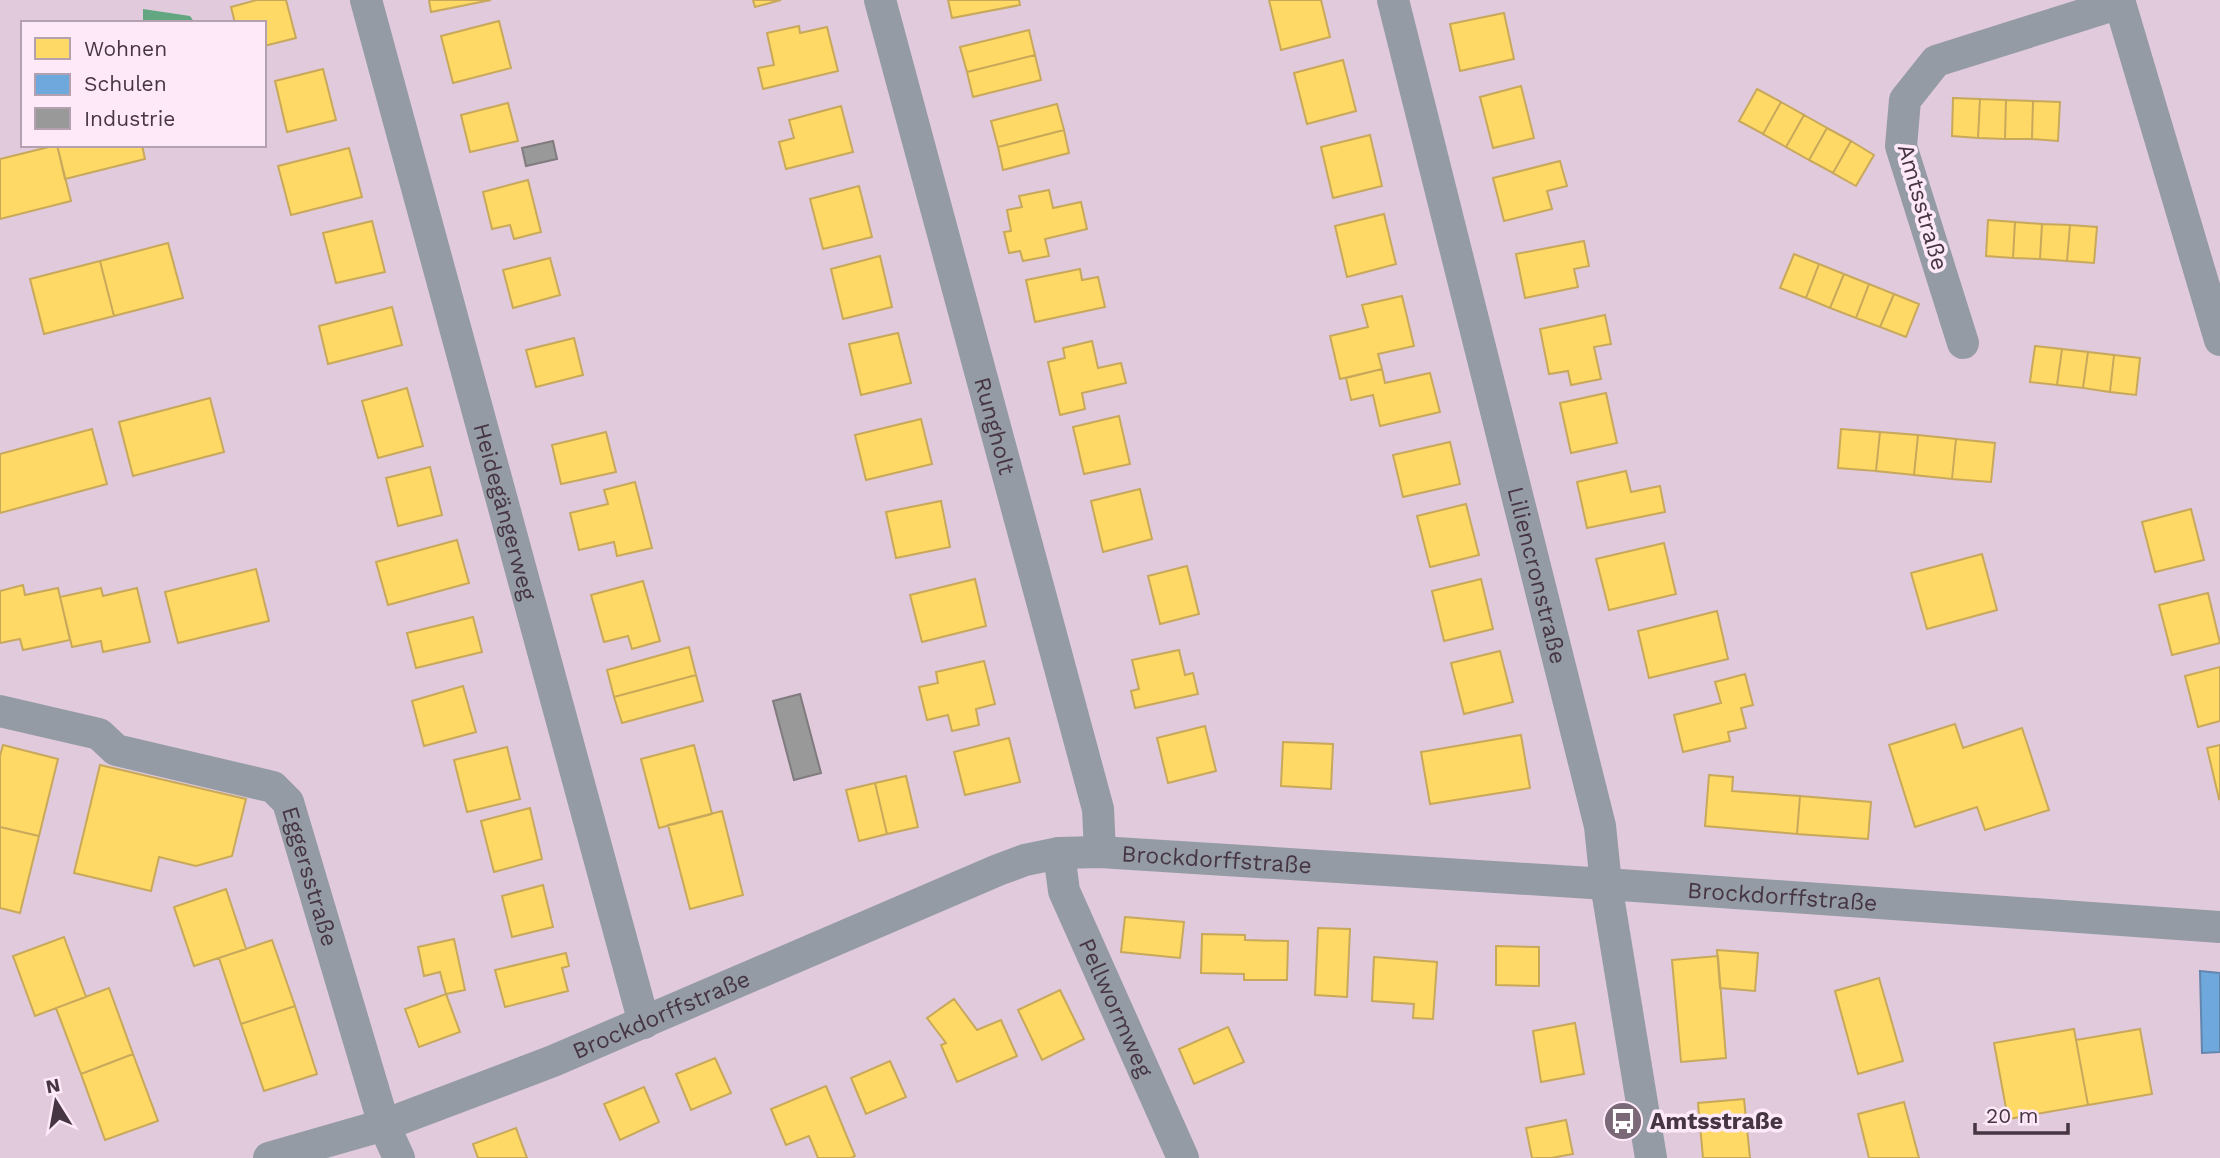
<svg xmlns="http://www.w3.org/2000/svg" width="2220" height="1158" font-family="'Work Sans',sans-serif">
<rect width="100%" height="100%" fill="#e0cadb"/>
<!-- water -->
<path fill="#63a782" d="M143,9L190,16L195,23H143Z"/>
<!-- homes -->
<path fill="#ffd966" stroke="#c8a85b" stroke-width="2" d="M257,0H286L296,38L264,46V23H235L231,7Z
M429,0H491L431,12Z
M753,0H781L755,7Z
M948,0H1019L1020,5L952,18Z
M1269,0H1321L1330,37L1281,50Z
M1504,13L1514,59L1460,71L1450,24Z
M499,21L511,68L453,83L441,36Z
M799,26L800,33L827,27L838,71L763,89L758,68L774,65L767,33Z
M1029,30L1035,55L967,72L960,47Z
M1035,55L1041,80L973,97L967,72Z
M1343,60L1356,111L1307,124L1294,73Z
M323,69L336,120L287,132L275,81Z
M1521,86L1534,138L1493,148L1480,97Z
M1757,89L1781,102L1763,134L1739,121Z
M1953,98L1980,99L1978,138L1952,136Z
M1980,99L2006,100L2005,139L1978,138Z
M2006,100L2033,101L2032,139H2005Z
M2033,101L2060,102L2058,141L2032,139Z
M1781,102L1804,115L1786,147L1763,134Z
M508,103L518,141L470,152L461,115Z
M1057,104L1064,130L998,147L991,121Z
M841,106L853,152L786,169L779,142L794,138L789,120Z
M1804,115L1827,128L1809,160L1786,147Z
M1827,128L1851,141L1833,173L1809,160Z
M1064,130L1069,153L1003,170L998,147Z
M1370,135L1382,186L1333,198L1321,147Z
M1851,141L1874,155L1856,186L1833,173Z
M57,145L71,201L0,219V159Z
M57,145H142L145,159L65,179Z
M349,148L362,197L291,215L278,166Z
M1560,161L1567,186L1547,191L1552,209L1504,221L1493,178Z
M528,180L541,232L514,239L510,225L492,229L483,192Z
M859,186L872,237L823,249L810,199Z
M1049,190L1053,208L1081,202L1087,229L1045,239L1049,256L1023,261L1020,251L1009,253L1004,232L1011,231L1007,210L1022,207L1019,196Z
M1384,214L1396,264L1347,277L1335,226Z
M1988,220L2015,222L2013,258L1986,256Z
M372,221L385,272L336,283L323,233Z
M2015,222L2042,224L2040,259L2013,258Z
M2042,224L2070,225L2067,261L2040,259Z
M2070,225L2097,227L2094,263L2067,261Z
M1584,241L1589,266L1574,269L1578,287L1525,298L1516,254Z
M168,243L183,298L114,316L100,261Z
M1794,254L1819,264L1806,298L1780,288Z
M880,256L892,307L843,319L831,269Z
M550,258L560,295L513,308L503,270Z
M100,261L114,316L44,334L30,279Z
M1819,264L1844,274L1830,308L1806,298Z
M1080,269L1082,280L1098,277L1105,307L1035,322L1026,280Z
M1844,274L1869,284L1856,318L1830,308Z
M1869,284L1894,294L1880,327L1856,318Z
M1894,294L1919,304L1906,337L1880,327Z
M1402,296L1414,346L1378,354L1382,369L1340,379L1330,336L1368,327L1362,305Z
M392,307L402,345L328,364L319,326Z
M1605,315L1611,344L1594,347L1601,379L1571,385L1568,371L1549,374L1540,329Z
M898,333L911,383L861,395L849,344Z
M574,338L583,375L536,387L526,350Z
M1092,341L1098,368L1121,363L1126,383L1082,393L1085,409L1060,415L1048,362L1065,358L1063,348Z
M2035,346L2062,349L2057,385L2030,382Z
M2062,349L2088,352L2083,388L2057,385Z
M2088,352L2114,355L2110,392L2083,388Z
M2114,355L2140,358L2136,395L2110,392Z
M1382,369L1385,383L1430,373L1440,412L1380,426L1373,395L1351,400L1346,378Z
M407,388L423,446L378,458L362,401Z
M1606,393L1617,443L1571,453L1560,403Z
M210,398L224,452L133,476L119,422Z
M1119,416L1130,464L1084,474L1073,427Z
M921,419L932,464L866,480L855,435Z
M92,429L107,484L0,513V454Z
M1841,429L1880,432L1876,471L1838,468Z
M606,432L616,472L561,484L552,445Z
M1880,432L1918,435L1914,475L1876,471Z
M1918,435L1956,439L1952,479L1914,475Z
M1956,439L1995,443L1991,482L1952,479Z
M1450,442L1460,484L1403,497L1393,455Z
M430,467L442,515L398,526L386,478Z
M1626,471L1631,492L1660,486L1665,512L1587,528L1577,482Z
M635,482L652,548L617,556L614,542L579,550L570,513L608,504L604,490Z
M1140,489L1152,539L1103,552L1091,501Z
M941,501L950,547L896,558L886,512Z
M1466,504L1479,555L1430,567L1417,516Z
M2191,509L2204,560L2155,572L2142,522Z
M457,540L469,583L388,605L376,562Z
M1664,543L1676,594L1609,610L1596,559Z
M1982,554L1997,610L1927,629L1911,573Z
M1187,566L1199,614L1160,624L1148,576Z
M256,569L269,621L178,643L165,592Z
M975,579L986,626L922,642L910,595Z
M1481,579L1493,629L1444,641L1432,591Z
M643,581L660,641L632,649L628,636L604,642L591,595Z
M23,585L25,595L58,588L70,640L23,650L20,639L0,643V591Z
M101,588L103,596L137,588L150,642L103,652L101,641L72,647L60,597Z
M2208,593L2220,643L2172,655L2159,605Z
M1717,611L1728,659L1649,678L1638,631Z
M473,617L482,652L416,668L407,633Z
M689,647L696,675L614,697L607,670Z
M1179,650L1185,675L1193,673L1198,694L1135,708L1131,691L1139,689L1132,660Z
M1500,651L1513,702L1464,714L1451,663Z
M984,661L995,704L976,709L979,725L952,731L948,715L927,720L919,687L938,683L936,672Z
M2220,667V721L2198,727L2185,676Z
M1745,674L1753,705L1741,708L1746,728L1728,732L1730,741L1683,752L1674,715L1721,703L1715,682Z
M696,675L703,701L622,723L614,697Z
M463,686L476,732L424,746L412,701Z
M1955,724L1963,748L2022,728L2049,810L1985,830L1977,807L1915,827L1889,745Z
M1205,726L1216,771L1168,783L1157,738Z
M1521,735L1530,788L1430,804L1421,752Z
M1009,738L1020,782L965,795L954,752Z
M1283,742L1333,744L1331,789L1281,786Z
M3,745L58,759L39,836L0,827V756Z
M694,745L712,814L659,828L641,759Z
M2220,745V798L2219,799L2207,748Z
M507,747L520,799L467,812L454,760Z
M100,765L246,799L232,856L196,866L159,857L151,891L74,873Z
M1709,775L1733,777L1732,791L1800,796L1797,834L1705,826Z
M906,776L918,827L887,834L875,783Z
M875,783L887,834L859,841L846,790Z
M1800,796L1871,802L1868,839L1797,834Z
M530,808L542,859L494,872L481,821Z
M722,811L743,895L690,909L668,825Z
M0,827L39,836L20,913L0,908Z
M543,885L553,927L512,937L502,896Z
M226,889L246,949L194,966L174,907Z
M1125,917L1184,922L1180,958L1121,952Z
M1318,928L1350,929L1347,997L1315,995Z
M1202,934L1245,935V940L1288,941L1287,980H1244V974L1201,973Z
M64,937L86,997L35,1016L13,956Z
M454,939L465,990L446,994L440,972L424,976L418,947Z
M272,940L295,1006L241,1024L219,958Z
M1496,946L1539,947V986L1496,985Z
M1717,950L1758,953L1755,991L1720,988Z
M566,953L569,966L562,968L568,991L505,1007L495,970Z
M1718,956L1726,1058L1681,1062L1672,960Z
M1374,957L1437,962L1433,1019L1413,1018L1414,1004L1372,1001Z
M1879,978L1903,1061L1858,1074L1835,991Z
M109,988L133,1054L81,1074L56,1008Z
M1060,990L1084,1039L1042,1060L1018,1010Z
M446,994L460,1032L419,1047L405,1009Z
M954,999L977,1030L1001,1020L1017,1056L957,1082L941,1045L946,1043L927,1018Z
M295,1006L317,1074L264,1091L241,1024Z
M1575,1023L1584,1074L1541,1082L1533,1031Z
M1228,1027L1244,1062L1194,1084L1179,1049Z
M2074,1029L2088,1105L2008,1119L1994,1043Z
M2140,1029L2152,1094L2088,1105L2076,1040Z
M133,1054L158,1121L105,1140L81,1074Z
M715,1058L731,1093L691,1110L676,1074Z
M890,1061L906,1097L866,1114L851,1078Z
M826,1086L855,1156L851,1158H818L809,1136L786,1145L771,1109Z
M644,1087L659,1122L620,1140L604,1104Z
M1744,1099L1750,1158H1703L1698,1103Z
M1904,1102L1919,1158H1869L1858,1114Z
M1566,1120L1573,1154L1551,1158H1532L1526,1128Z
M516,1128L527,1158H478L473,1144Z"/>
<!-- schools -->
<path fill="#6fa8dc" stroke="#6386ae" stroke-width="2" d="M2200,971L2220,973V1052L2202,1053Z"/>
<!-- industry -->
<path fill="#999" stroke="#807b7f" stroke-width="2" d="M553,141L557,159L526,166L522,148Z
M800,694L821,773L794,780L773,701Z"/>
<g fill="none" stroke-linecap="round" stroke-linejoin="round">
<!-- minor -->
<g stroke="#949ba5" stroke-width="32">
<path id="s1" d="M366,0L644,1023"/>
<path id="s2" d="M880,0L1098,809L1100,852"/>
<path id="s3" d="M1393,0L1600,826L1606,884L1651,1158"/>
<path d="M2119,0L2220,340"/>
<path d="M1963,343L1901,146L1905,100L1936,61L2120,3"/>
<path id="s4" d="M0,711L99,734L116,750L273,787L288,802L384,1125L399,1158"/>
<path id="s5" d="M1059,853L1064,891L1183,1158"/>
<path id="s6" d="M269,1158L384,1125L553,1061L998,870L1025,860L1059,853L1100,852L1606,884L2220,927"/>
</g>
</g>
<!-- icons -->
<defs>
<g id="bus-disc" transform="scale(2.0125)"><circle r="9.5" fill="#7c6978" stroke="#fee9f9"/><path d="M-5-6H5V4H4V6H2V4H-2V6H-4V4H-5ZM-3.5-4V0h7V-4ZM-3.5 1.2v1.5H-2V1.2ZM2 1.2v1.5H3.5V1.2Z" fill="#fff"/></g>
</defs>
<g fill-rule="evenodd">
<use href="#bus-disc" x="1623" y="1121"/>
</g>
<g text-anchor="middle" stroke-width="7" stroke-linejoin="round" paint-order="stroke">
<!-- street labels -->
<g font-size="23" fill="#463542" stroke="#fee9f9">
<text transform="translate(1923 207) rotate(74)" y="8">Amtsstraße</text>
<text dy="8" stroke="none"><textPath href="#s2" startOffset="441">Rungholt</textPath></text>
<text dy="8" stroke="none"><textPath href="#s1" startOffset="530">Heidegängerweg</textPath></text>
<text dy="8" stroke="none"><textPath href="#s3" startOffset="593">Liliencronstraße</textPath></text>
<text dy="8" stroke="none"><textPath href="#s6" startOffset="1006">Brockdorffstraße</textPath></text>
<text dy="8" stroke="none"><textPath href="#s4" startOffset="385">Eggersstraße</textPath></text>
<text dy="8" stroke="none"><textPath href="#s6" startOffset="1573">Brockdorffstraße</textPath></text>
<text dy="8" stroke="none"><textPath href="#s5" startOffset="166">Pellwormweg</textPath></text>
<text dy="8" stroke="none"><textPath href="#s6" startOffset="418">Brockdorffstraße</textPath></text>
</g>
<!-- poi labels -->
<g font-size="23" font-weight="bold" fill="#463542" stroke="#fee9f9" text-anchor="start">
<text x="1650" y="1129">Amtsstraße</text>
</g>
</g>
<!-- legend -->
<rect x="21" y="21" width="245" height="126" fill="#fee9f9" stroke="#b4a1b0" stroke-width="2"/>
<rect x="35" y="38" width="35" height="21" fill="#ffd966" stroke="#b4a1b0" stroke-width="2"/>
<text x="84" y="56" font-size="21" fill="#463542">Wohnen</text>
<rect x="35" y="74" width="35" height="21" fill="#6fa8dc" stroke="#b4a1b0" stroke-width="2"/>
<text x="84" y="91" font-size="21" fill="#463542">Schulen</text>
<rect x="35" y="108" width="35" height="21" fill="#999999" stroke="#b4a1b0" stroke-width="2"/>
<text x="84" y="126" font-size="21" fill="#463542">Industrie</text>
<!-- north arrow -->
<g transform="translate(56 1102) rotate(349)" stroke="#fee9f9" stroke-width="5" paint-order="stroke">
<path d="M0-5L12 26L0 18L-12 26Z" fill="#463542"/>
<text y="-10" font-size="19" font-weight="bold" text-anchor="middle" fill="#463542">N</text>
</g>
<!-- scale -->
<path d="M1975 1123v10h93v-10" fill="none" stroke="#463542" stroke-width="3.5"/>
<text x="1986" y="1123" font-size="21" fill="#463542" stroke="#fee9f9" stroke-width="5" paint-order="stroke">20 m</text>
</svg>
